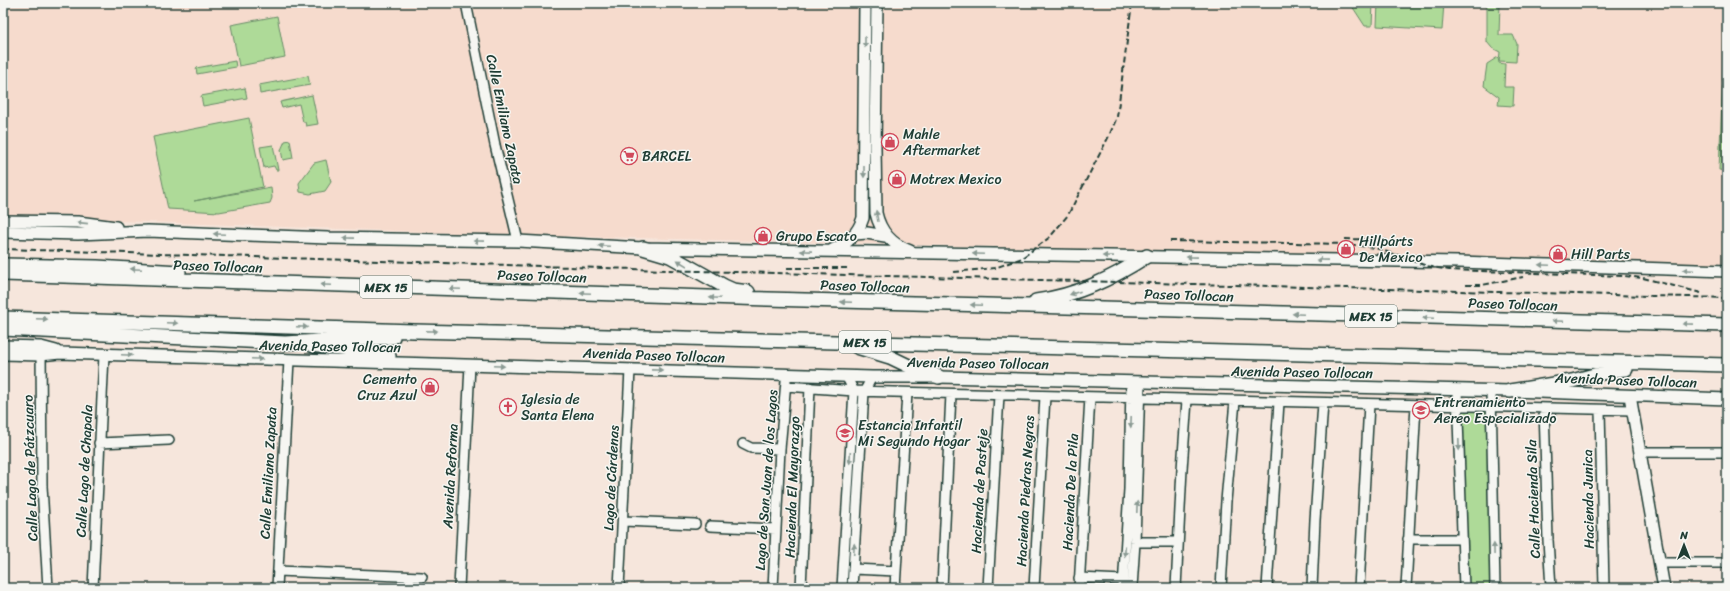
<svg xmlns="http://www.w3.org/2000/svg" width="1730" height="591" font-family="Sriracha,sans-serif">
<rect width="100%" height="100%" fill="#f6e6dc"/>
<filter id="ink" filterUnits="userSpaceOnUse"><feTurbulence type="fractalNoise" baseFrequency=".025" numOctaves="2"/><feDisplacementMap in="SourceGraphic" scale="8" xChannelSelector="R" yChannelSelector="G"/><feConvolveMatrix kernelMatrix="1 2 1 2 8 2 1 2 1" color-interpolation-filters="sRGB"/></filter>
<g filter="url(#ink)">
<!-- built -->
<path fill="#f6dbcd" d="M3,3H1727V265L513,235L3,217Z"/>
<!-- green -->
<path fill="#aeda98" stroke="#668c66" d="M1350,3H1373L1372,26H1365Z
M1378,3H1444L1442,30L1377,26Z
M1487,3H1500L1499,35H1513L1517,44L1516,62L1499,61L1500,52L1492,48L1487,42Z
M1726,3H1727V171L1719,170Z
M277,16L285,57L239,66L231,25Z
M1498,57L1499,63L1505,64L1504,87H1514L1513,106L1498,105L1499,97L1484,86L1487,64Z
M235,61L236,67L197,74L196,68Z
M308,76L310,85L260,94L259,85Z
M245,88L247,98L203,106L201,96Z
M312,95L318,124L306,126L305,122H303L299,104L282,108L280,102Z
M249,118L263,187L194,201L271,187L272,198L270,203L219,212L168,209L153,137Z
M290,140L293,158L283,160L281,150L285,141Z
M273,145L278,170H276L274,166L264,168L260,147Z
M326,160L331,182L325,191L310,194L300,192L299,183L314,163Z
M1462,410H1489L1493,588H1465Z"/>
<g fill="none" stroke-linecap="round" stroke-linejoin="round">
<!-- minor casing -->
<g stroke="#1f3d34" stroke-width="12">
<path id="minor" d="M466,3L495,145L518,241
M41,350L42,486L48,588
M786,386L854,391L1632,410
M1457,391L1464,588
M1491,392L1495,588
M1544,408L1548,540L1551,588
M1600,410L1604,588
M99,443L169,440
M743,444L751,448L780,449
M1640,452H1727
M623,521L695,524
M710,526L776,529
M1408,539H1462
M1135,542H1178
M1659,563H1727
M853,569L896,571
M278,571L422,577
M1079,578L1123,580
M93,588L104,355
M277,588L289,360
M459,588L470,365
M619,588L630,370
M773,588L780,449L786,381
M801,588L810,387
M842,588L854,391L846,376
M852,588L864,392L872,377
M895,588L907,393
M942,588L951,394
M988,588L999,395
M1034,588L1045,396
M1079,588L1090,397
M1123,588L1129,489L1131,383
M1132,588L1135,542L1140,383
M1176,588L1182,469L1187,400
M1221,588L1226,501L1235,401
M1267,588L1279,402
M1312,588L1315,520L1323,403
M1359,588L1369,404
M1406,588L1416,405"/>
</g>
<!-- major casing -->
<g stroke="#1f3d34" stroke-width="14">
<path id="major" d="M877,3L875,147L876,213C880,231 892,245 910,251
M3,221L78,222L116,227
M3,232L78,234L148,231L328,238L518,241L643,248L1459,262L1727,271
M855,234L867,233L885,236
M832,250C847,244 858,234 863,218L865,3
M3,346L41,347L56,351
M311,346L390,356
M3,354L40,355L60,353L872,377H939L1510,391L1727,399
M1630,396L1664,588"/>
</g>
<!-- highway casing -->
<g stroke="#1f3d34" stroke-width="16">
<path id="highway" d="M643,248L670,256L724,286L733,290L748,292
M3,265L97,267L179,272
M3,274L768,299L1727,325
M1036,301C1078,295 1111,279 1147,256
M3,318L414,331L1727,365
M3,329L285,343L393,337
M857,347L890,357L913,368L926,371L939,377
M1510,391L1572,381L1613,370L1626,369"/>
</g>
<!-- minor -->
<use href="#minor" stroke="#f6f6f2" stroke-width="9"/>
<!-- major -->
<use href="#major" stroke="#f6f6f2" stroke-width="11"/>
<!-- highway -->
<use href="#highway" stroke="#f6f6f2" stroke-width="13"/>
<!-- rail -->
<path stroke="#1f3d34" stroke-width="2" stroke-dasharray="6 3" stroke-linecap="butt" d="M1345,239L1387,240
M1170,241L1349,244L1379,249L1427,266L1449,270L1624,276L1643,278L1701,293
M3,249L697,271L1727,298
M787,268H847
M954,272L995,268L1022,258L1050,237L1068,215L1109,136L1117,117L1132,3
M1466,285H1482L1523,277"/>
</g>
<!-- one-way arrows -->
<defs><path id="oneway-solid" d="M-6-.8H1V-3.2L6.5 0L1 3.2V.8H-6Z"/></defs>
<g fill="#8a9a93">
<use href="#oneway-solid" transform="translate(865 42) rotate(90)"/>
<use href="#oneway-solid" transform="translate(864 172) rotate(90)"/>
<use href="#oneway-solid" transform="translate(877 216) rotate(-100)"/>
<use href="#oneway-solid" transform="translate(82 223) rotate(-174)"/>
<use href="#oneway-solid" transform="translate(219 234) rotate(-178)"/>
<use href="#oneway-solid" transform="translate(349 238) rotate(-179)"/>
<use href="#oneway-solid" transform="translate(479 241) rotate(-179)"/>
<use href="#oneway-solid" transform="translate(604 246) rotate(-177)"/>
<use href="#oneway-solid" transform="translate(806 251) rotate(-179)"/>
<use href="#oneway-solid" transform="translate(978 254) rotate(-178)"/>
<use href="#oneway-solid" transform="translate(1108 256) rotate(-179)"/>
<use href="#oneway-solid" transform="translate(1192 257) rotate(-179)"/>
<use href="#oneway-solid" transform="translate(1322 260) rotate(-179)"/>
<use href="#oneway-solid" transform="translate(682 263) rotate(-148)"/>
<use href="#oneway-solid" transform="translate(1544 265) rotate(-178)"/>
<use href="#oneway-solid" transform="translate(136 269) rotate(-177)"/>
<use href="#oneway-solid" transform="translate(1688 270) rotate(-178)"/>
<use href="#oneway-solid" transform="translate(326 285) rotate(-178)"/>
<use href="#oneway-solid" transform="translate(455 289) rotate(-178)"/>
<use href="#oneway-solid" transform="translate(585 293) rotate(-178)"/>
<use href="#oneway-solid" transform="translate(1075 293) rotate(162)"/>
<use href="#oneway-solid" transform="translate(715 298) rotate(-178)"/>
<use href="#oneway-solid" transform="translate(846 302) rotate(-178)"/>
<use href="#oneway-solid" transform="translate(976 305) rotate(-178)"/>
<use href="#oneway-solid" transform="translate(1298 314) rotate(-178)"/>
<use href="#oneway-solid" transform="translate(1428 318) rotate(-178)"/>
<use href="#oneway-solid" transform="translate(42 319) rotate(2)"/>
<use href="#oneway-solid" transform="translate(1558 321) rotate(-178)"/>
<use href="#oneway-solid" transform="translate(172 323) rotate(2)"/>
<use href="#oneway-solid" transform="translate(1688 324) rotate(-179)"/>
<use href="#oneway-solid" transform="translate(302 327) rotate(2)"/>
<use href="#oneway-solid" transform="translate(432 331) rotate(1)"/>
<use href="#oneway-solid" transform="translate(127 355) rotate(2)"/>
<use href="#oneway-solid" transform="translate(257 359) rotate(2)"/>
<use href="#oneway-solid" transform="translate(499 366) rotate(2)"/>
<use href="#oneway-solid" transform="translate(657 370) rotate(1)"/>
<use href="#oneway-solid" transform="translate(1131 422) rotate(92)"/>
<use href="#oneway-solid" transform="translate(1459 445) rotate(88)"/>
<use href="#oneway-solid" transform="translate(850 458) rotate(93)"/>
<use href="#oneway-solid" transform="translate(1137 507) rotate(-88)"/>
<use href="#oneway-solid" transform="translate(854 549) rotate(-87)"/>
<use href="#oneway-solid" transform="translate(1494 549) rotate(-91)"/>
<use href="#oneway-solid" transform="translate(1125 551) rotate(93)"/>
</g>
</g>
<!-- icons -->
<defs>
<g id="shop-ring" transform="scale(0.9)"><circle r="9.5" fill="#f6f6f2" stroke="#d1495b" stroke-width="1.5"/><path d="M-5-2.5h2.3a2.7 3.5 0 0 1 5.4 0H5L5.5 6h-11ZM-1.5-2.5h3a1.5 2.3 0 0 0-3 0Z" fill="#d1495b"/></g>
<g id="supermarket-ring" transform="scale(0.9)"><circle r="9.5" fill="#f6f6f2" stroke="#d1495b" stroke-width="1.5"/><path d="M-6-5.5h2.5l.6 2H6L4.5 2H-2.5L-4.4-4H-6ZM-1.5 3.2a1.3 1.3 0 1 0 .1 0ZM3 3.2a1.3 1.3 0 1 0 .1 0Z" fill="#d1495b"/></g>
<g id="church-ring" transform="scale(0.9)"><circle r="9.5" fill="#f6f6f2" stroke="#d1495b" stroke-width="1.5"/><path d="M-1.2-6h2.4v3.5h3.3v2.4h-3.3V6h-2.4V-.1h-3.3v-2.4h3.3Z" fill="#d1495b"/></g>
<g id="university-ring" transform="scale(0.9)"><circle r="9.5" fill="#f6f6f2" stroke="#d1495b" stroke-width="1.5"/><path d="M0-5L7-2L0 1L-7-2ZM-4 1L0 2.5L4 1V4Q0 6-4 4Z" fill="#d1495b"/></g>
<g id="school-ring" transform="scale(0.9)"><circle r="9.5" fill="#f6f6f2" stroke="#d1495b" stroke-width="1.5"/><path d="M0-5L7-2L0 1L-7-2ZM-4 1L0 2.5L4 1V4Q0 6-4 4Z" fill="#d1495b"/></g>
</defs>
<g fill-rule="evenodd">
<use href="#shop-ring" x="890" y="142"/>
<use href="#supermarket-ring" x="629" y="156"/>
<use href="#shop-ring" x="897" y="179"/>
<use href="#shop-ring" x="763" y="236"/>
<use href="#shop-ring" x="1346" y="249"/>
<use href="#shop-ring" x="1558" y="254"/>
<use href="#shop-ring" x="430" y="387"/>
<use href="#church-ring" x="508" y="407"/>
<use href="#university-ring" x="1421" y="410"/>
<use href="#school-ring" x="845" y="433"/>
</g>
<g text-anchor="middle" stroke-width="3" stroke-linejoin="round" paint-order="stroke">
<!-- shield labels -->
<g fill="#f6f6f2" stroke="#60746d" stroke-width="1">
<rect x="360" y="276" width="52" height="22" rx="3"/>
<rect x="1345" y="305" width="52" height="22" rx="3"/>
<rect x="839" y="331" width="52" height="22" rx="3"/>
</g>
<g font-size="13" font-weight="bold" fill="#1f3d34">
<text x="386" y="292">MEX 15</text>
<text x="1371" y="321">MEX 15</text>
<text x="865" y="347">MEX 15</text>
</g>
<!-- street labels -->
<g font-size="14" fill="#1f3d34" stroke="#f6f6f2">
<text transform="translate(505 119) rotate(78)" y="5">Calle Emiliano Zapata</text>
<text transform="translate(218 266) rotate(2)" y="5">Paseo Tollocan</text>
<text transform="translate(542 276) rotate(2)" y="5">Paseo Tollocan</text>
<text transform="translate(865 286) rotate(2)" y="5">Paseo Tollocan</text>
<text transform="translate(1189 295) rotate(2)" y="5">Paseo Tollocan</text>
<text transform="translate(1513 304) rotate(2)" y="5">Paseo Tollocan</text>
<text transform="translate(330 346) rotate(1)" y="5">Avenida Paseo Tollocan</text>
<text transform="translate(654 355) rotate(2)" y="5">Avenida Paseo Tollocan</text>
<text transform="translate(978 363) rotate(1)" y="5">Avenida Paseo Tollocan</text>
<text transform="translate(1302 372) rotate(1)" y="5">Avenida Paseo Tollocan</text>
<text transform="translate(1626 380) rotate(2)" y="5">Avenida Paseo Tollocan</text>
<text transform="translate(30 468) rotate(-92)" y="5">Calle Lago de Pátzcuaro</text>
<text transform="translate(84 471) rotate(-87)" y="5">Calle Lago de Chapala</text>
<text transform="translate(268 473) rotate(-87)" y="5">Calle Emiliano Zapata</text>
<text transform="translate(450 476) rotate(-87)" y="5">Avenida Reforma</text>
<text transform="translate(611 478) rotate(-87)" y="5">Lago de Cárdenas</text>
<text transform="translate(766 480) rotate(-86)" y="5">Lago de San Juan de los Lagos</text>
<text transform="translate(792 487) rotate(-88)" y="5">Hacienda El Mayorazgo</text>
<text transform="translate(979 491) rotate(-87)" y="5">Hacienda de Pasteje</text>
<text transform="translate(1025 491) rotate(-87)" y="5">Hacienda Piedras Negras</text>
<text transform="translate(1070 492) rotate(-87)" y="5">Hacienda De la Pila</text>
<text transform="translate(1533 499) rotate(-92)" y="5">Calle Hacienda Sila</text>
<text transform="translate(1588 499) rotate(-91)" y="5">Hacienda Junica</text>
</g>
<!-- poi labels -->
<g font-size="14" fill="#1f3d34" stroke="#f6f6f2" text-anchor="start">
<text x="903" y="139">Mahle<tspan x="903" dy="16">Aftermarket</tspan></text>
<text x="642" y="161">BARCEL</text>
<text x="910" y="184">Motrex Mexico</text>
<text x="776" y="241">Grupo Escato</text>
<text x="1359" y="246">Hillpárts<tspan x="1359" dy="16">De Mexico</tspan></text>
<text x="1571" y="259">Hill Parts</text>
<text x="417" y="384" text-anchor="end">Cemento<tspan x="417" dy="16">Cruz Azul</tspan></text>
<text x="521" y="404">Iglesia de<tspan x="521" dy="16">Santa Elena</tspan></text>
<text x="1434" y="407">Entrenamiento<tspan x="1434" dy="16">Aereo Especializado</tspan></text>
<text x="858" y="430">Estancia Infantil<tspan x="858" dy="16">Mi Segundo Hogar</tspan></text>
</g>
</g>
<!-- margin -->
<rect width="1730" height="591" fill="none" stroke="#f6f6f2" stroke-width="16"/>
<rect x="8" y="8" width="1714" height="575" fill="none" stroke="#1f3d34" stroke-width="1.5" filter="url(#ink)"/>
<!-- north arrow -->
<g transform="translate(1684 545)" stroke="#f6f6f2" stroke-width="3" paint-order="stroke">
<path d="M0-3L7 15L0 10L-7 15Z" fill="#1f3d34"/>
<text y="-6" font-size="11" font-weight="bold" text-anchor="middle" fill="#1f3d34">N</text>
</g>
</svg>
